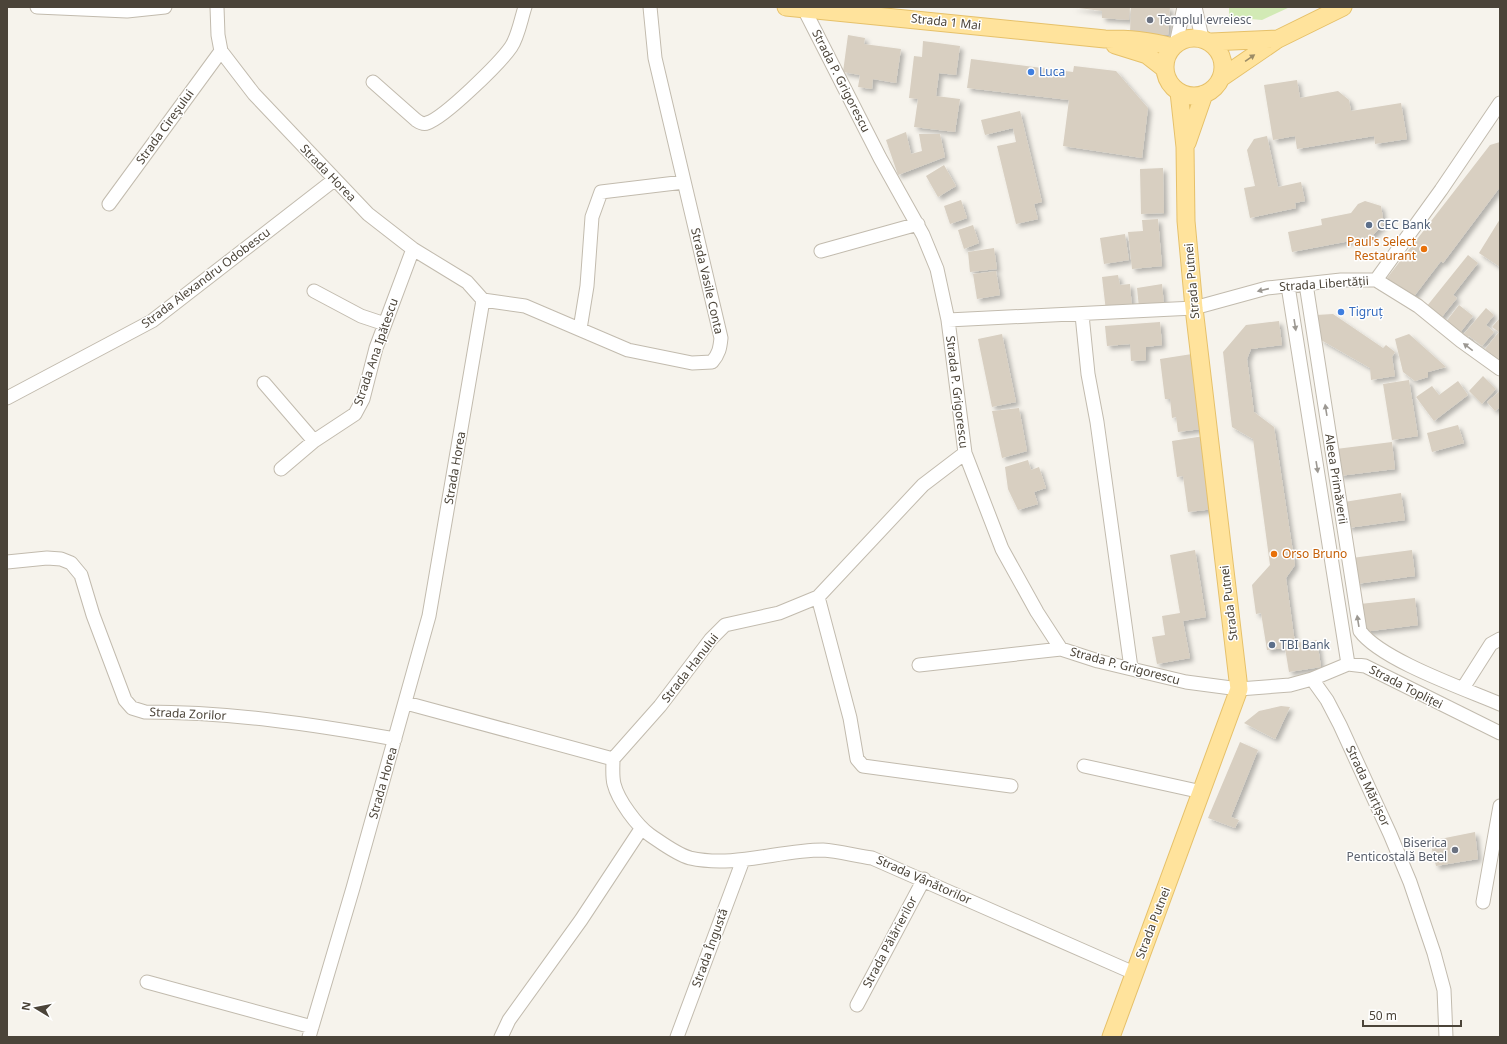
<svg xmlns="http://www.w3.org/2000/svg" width="1507" height="1044" font-family="'Noto Sans',sans-serif">
<defs>
<filter id="shadow"><feDropShadow dx="3.5" dy="3.5" stdDeviation="2" flood-color="#0004"/></filter>
</defs>
<rect width="100%" height="100%" fill="#f6f3ec"/>
<!-- green -->
<path fill="#d2eab5" d="M1229,7H1290L1262,20L1229,17Z"/>
<!-- building -->
<path fill="#d8cfc1" filter="url(#shadow)" d="M1071,7H1130L1129,20L1102,18V11Z
M1131,7H1170L1168,35L1130,33Z
M848,35L865,38L864,44L901,49L896,83L873,79L872,89L858,87L860,75L843,72Z
M923,41L960,46L956,75L939,73L936,96L960,99L955,132L914,127L918,99L909,98L914,56L922,57Z
M971,59L1073,72L1074,66L1116,71L1148,108L1142,158L1063,146L1069,100L967,88Z
M1297,80L1300,98L1338,91L1349,100L1351,111L1401,103L1407,139L1375,144L1374,136L1297,149L1295,136L1273,140L1264,85Z
M1020,111L1042,202L1034,204L1038,219L1016,224L997,146L1016,142L1013,128L985,135L981,120Z
M906,132L911,154L922,151L919,134H940L945,157L898,175L886,140Z
M1267,136L1278,187L1301,182L1305,201L1295,203L1296,208L1250,218L1244,188L1255,186L1247,150L1254,139Z
M1500,142V187L1443,263L1441,261L1412,299L1387,278L1490,145Z
M944,165L956,186L938,197L926,176Z
M1163,168L1164,213L1141,214L1140,169Z
M961,200L967,218L950,224L944,206Z
M1365,201L1381,206L1384,224L1371,237L1292,252L1288,232L1322,225L1321,219L1351,213L1358,204Z
M1158,219L1162,266L1132,269L1128,232L1143,231L1142,220Z
M1500,219V267L1479,253Z
M973,225L979,243L964,249L958,230Z
M1125,234L1129,260L1104,264L1100,238Z
M994,248L997,269L970,272L968,252Z
M1468,255L1478,263L1453,295L1457,298L1441,318L1427,306Z
M996,271L1000,295L977,299L973,274Z
M1118,275L1120,285L1130,284L1132,308L1106,311L1102,277Z
M1162,284L1164,305L1139,308L1137,288Z
M1459,305L1473,316L1459,334L1445,323Z
M1486,308L1494,315L1486,325L1494,332L1482,346L1469,336L1466,340L1462,336Z
M1333,314L1383,348L1386,345L1395,352L1392,357L1395,376L1371,380L1370,368L1321,340L1316,315Z
M1500,318V362L1485,349L1499,332L1492,327Z
M1279,321L1282,345L1251,349L1247,359L1254,412L1274,427L1295,565L1286,578L1295,643L1317,640L1321,667L1289,672L1285,648L1267,650L1261,613L1256,614L1252,585L1270,565L1253,439L1232,427L1223,352L1246,325Z
M1160,322L1162,345L1146,347V360L1131,361L1130,344L1107,346L1105,326Z
M1002,334L1016,402L992,407L978,339Z
M1409,334L1446,367L1428,372V377L1415,381L1403,372L1395,339Z
M1192,354L1201,429L1178,432L1176,417L1172,418L1170,399H1165L1160,359Z
M1483,376L1496,389L1482,404L1469,391Z
M1409,380L1418,436L1392,440L1383,384Z
M1458,381L1468,395L1434,421L1416,397L1432,386L1439,395Z
M1500,391V407L1495,411L1487,402Z
M1019,408L1027,451L1002,458L992,411Z
M1458,425L1464,443L1432,452L1427,433Z
M1204,436L1214,509L1188,512L1183,476L1177,477L1172,441Z
M1392,442L1395,469L1339,476L1336,449Z
M1028,460L1031,470L1039,467L1046,488L1034,492L1038,504L1018,510L1008,489L1005,467Z
M1401,493L1405,520L1348,528L1344,502Z
M1195,550L1206,617L1183,621L1190,658L1157,664L1152,637L1165,635L1162,616L1180,613L1170,555Z
M1412,550L1415,576L1356,584L1352,558Z
M1415,598L1418,625L1363,632L1360,604Z
M1281,706L1290,707L1275,739L1244,723L1259,711Z
M1240,742L1258,750L1231,817L1239,820L1235,828L1208,818Z
M1475,832L1478,859L1436,866L1430,841Z"/>
<g fill="none" stroke-linecap="round" stroke-linejoin="round">
<!-- minor casing -->
<g stroke="#c2bbae" stroke-width="15">
<path id="minor" d="M37,7L127,11L165,7
M217,7L218,35L221,51L254,94L368,214L413,249L467,282L483,300L429,616L353,888L309,1037
M803,7L880,158L923,235L937,269L948,320L965,453L1002,549L1037,612L1061,649L1098,661L1186,682L1239,689L1290,685L1312,679L1348,664L1365,666L1500,733
M1195,7L1202,38
M1176,44L1184,7
M373,82L416,120C419,122 423,125 427,123C444,118 500,63 511,47C518,37 521,19 525,7
M109,204L221,51
M821,251L918,224
M1376,280L1441,190L1500,103
M1306,284L1360,631C1381,660 1465,689 1500,704
M1288,286L1348,664
M314,291L361,316L385,324
M483,300L525,306L628,350L692,363L712,362C719,354 720,348 721,338L655,58L650,7
M1082,315L1088,374L1097,422L1131,668
M948,320L1194,308L1267,288L1341,280H1376L1418,306L1461,341L1500,369
M580,329L587,286L592,217L601,192L684,182
M264,383L314,441
M7,398L152,321L334,180
M281,469L314,441L355,414L363,399L376,348L413,249
M7,562L47,558L61,559L71,563L81,575L93,615L125,700L132,708L145,712C229,712 312,724 395,739
M818,597L850,718L857,759L863,766L1011,786
M919,665L1061,649
M1312,679L1327,700L1340,725L1390,834L1410,882L1434,953L1444,990L1446,1037
M1463,688L1491,644L1500,639
M406,703L613,759L660,706L711,639L725,625L779,613L818,597L923,485L965,453
M613,759C613,767 612,776 614,784C618,800 637,826 650,835C662,843 676,854 690,858C735,868 779,850 823,850C839,851 856,856 872,858L1134,973
M1084,766L1202,792
M1483,902L1500,806
M147,982L312,1027
M857,1005L924,879
M501,1037L509,1020L581,920L641,829
M677,1037L743,860"/>
</g>
<!-- major casing -->
<g stroke="#e6c16a" stroke-width="19">
<path id="major" d="M786,7L1105,39C1128,39 1149,40 1172,47
M1165 67a29 29 0 1 1 58 0a29 29 0 1 1-58 0Z
M1211,42L1278,39
M1115,45L1147,55L1165,69
M1221,78L1278,39L1343,7
M1187,143L1204,94
M1111,1037L1239,689L1194,308L1186,221L1185,147L1179,92"/>
</g>
<!-- minor -->
<use href="#minor" stroke="#fff" stroke-width="13"/>
<!-- major -->
<use href="#major" stroke="#ffe39c" stroke-width="17"/>
</g>
<!-- one-way arrows -->
<defs><path id="oneway-solid" d="M-6-.8H1V-3.2L6.5 0L1 3.2V.8H-6Z"/></defs>
<use fill="#9c8c66" href="#oneway-solid" transform="translate(1250 58) rotate(-35)"/>
<g fill="#9c9892">
<use href="#oneway-solid" transform="translate(1263 290) rotate(167)"/>
<use href="#oneway-solid" transform="translate(1295 325) rotate(81)"/>
<use href="#oneway-solid" transform="translate(1468 347) rotate(-142)"/>
<use href="#oneway-solid" transform="translate(1326 410) rotate(-99)"/>
<use href="#oneway-solid" transform="translate(1317 467) rotate(81)"/>
<use href="#oneway-solid" transform="translate(1358 621) rotate(-99)"/>
</g>
<!-- markers -->
<g fill="#6b7280" stroke="#fff" stroke-width="1.5">
<circle cx="1150" cy="20" r="4"/>
<circle cx="1455" cy="850" r="4"/>
</g>
<g fill="#3f7fe0" stroke="#fff" stroke-width="1.5">
<circle cx="1031" cy="72" r="4"/>
<circle cx="1341" cy="312" r="4"/>
</g>
<g fill="#5c6f8a" stroke="#fff" stroke-width="1.5">
<circle cx="1369" cy="225" r="4"/>
<circle cx="1272" cy="645" r="4"/>
</g>
<g fill="#e8710a" stroke="#fff" stroke-width="1.5">
<circle cx="1424" cy="249" r="4"/>
<circle cx="1274" cy="554" r="4"/>
</g>
<g text-anchor="middle" stroke-width="3" stroke-linejoin="round" paint-order="stroke">
<!-- worship labels -->
<g font-size="12" fill="#5b616d" stroke="#fff" text-anchor="start">
<text x="1158" y="24">Templul evreiesc</text>
<text x="1447" y="847" text-anchor="end">Biserica<tspan x="1447" dy="14">Penticostală Betel</tspan></text>
</g>
<!-- street labels -->
<g font-size="12" fill="#4b4439" stroke="#fff">
<text transform="translate(946 22) rotate(6)" y="4">Strada 1 Mai</text>
<text transform="translate(841 81) rotate(63)" y="4">Strada P. Grigorescu</text>
<text transform="translate(165 127) rotate(-54)" y="4">Strada Cireşului</text>
<text transform="translate(328 173) rotate(46)" y="4">Strada Horea</text>
<text transform="translate(206 278) rotate(-37)" y="4">Strada Alexandru Odobescu</text>
<text transform="translate(707 281) rotate(77)" y="4">Strada Vasile Conta</text>
<text transform="translate(1192 281) rotate(-95)" y="4">Strada Putnei</text>
<text transform="translate(1324 284) rotate(-4)" y="4">Strada Libertății</text>
<text transform="translate(376 352) rotate(-71)" y="4">Strada Ana Ipătescu</text>
<text transform="translate(957 392) rotate(83)" y="4">Strada P. Grigorescu</text>
<text transform="translate(455 468) rotate(-80)" y="4">Strada Horea</text>
<text transform="translate(1336 479) rotate(81)" y="4">Aleea Primăverii</text>
<text transform="translate(1229 603) rotate(-97)" y="4">Strada Putnei</text>
<text transform="translate(1125 666) rotate(15)" y="4">Strada P. Grigorescu</text>
<text transform="translate(690 668) rotate(-52)" y="4">Strada Hanului</text>
<text transform="translate(1406 687) rotate(27)" y="4">Strada Topliței</text>
<text transform="translate(188 714) rotate(3)" y="4">Strada Zorilor</text>
<text transform="translate(383 783) rotate(-74)" y="4">Strada Horea</text>
<text transform="translate(1368 786) rotate(65)" y="4">Strada Mărțișor</text>
<text transform="translate(924 880) rotate(24)" y="4">Strada Vânătorilor</text>
<text transform="translate(1153 923) rotate(-69)" y="4">Strada Putnei</text>
<text transform="translate(890 942) rotate(-62)" y="4">Strada Pălărierilor</text>
<text transform="translate(710 948) rotate(-70)" y="4">Strada Îngustă</text>
</g>
<!-- shop labels -->
<g font-size="12" fill="#366cbe" stroke="#fff" text-anchor="start">
<text x="1039" y="76">Luca</text>
<text x="1349" y="316">Tigruț</text>
</g>
<!-- service labels -->
<g font-size="12" fill="#4e5e75" stroke="#fff" text-anchor="start">
<text x="1377" y="229">CEC Bank</text>
<text x="1280" y="649">TBI Bank</text>
</g>
<!-- food labels -->
<g font-size="12" fill="#c56008" stroke="#fff" text-anchor="end">
<text x="1416" y="246">Paul's Select<tspan x="1416" dy="14">Restaurant</tspan></text>
<text x="1282" y="558" text-anchor="start">Orso Bruno</text>
</g>
</g>
<!-- border -->
<rect width="1507" height="1044" fill="none" stroke="#4b4439" stroke-width="16"/>
<!-- north arrow -->
<g transform="translate(36 1008) rotate(280)" stroke="#ffffff" stroke-width="3" paint-order="stroke">
<path d="M0-3L7 15L0 10L-7 15Z" fill="#4b4439"/>
<text y="-6" font-size="11" font-weight="bold" text-anchor="middle" fill="#4b4439">N</text>
</g>
<!-- scale -->
<path d="M1363 1020v6h98v-6" fill="none" stroke="#4b4439" stroke-width="2"/>
<text x="1369" y="1020" font-size="12" fill="#4b4439" stroke="#ffffff" stroke-width="3" paint-order="stroke">50 m</text>
</svg>
